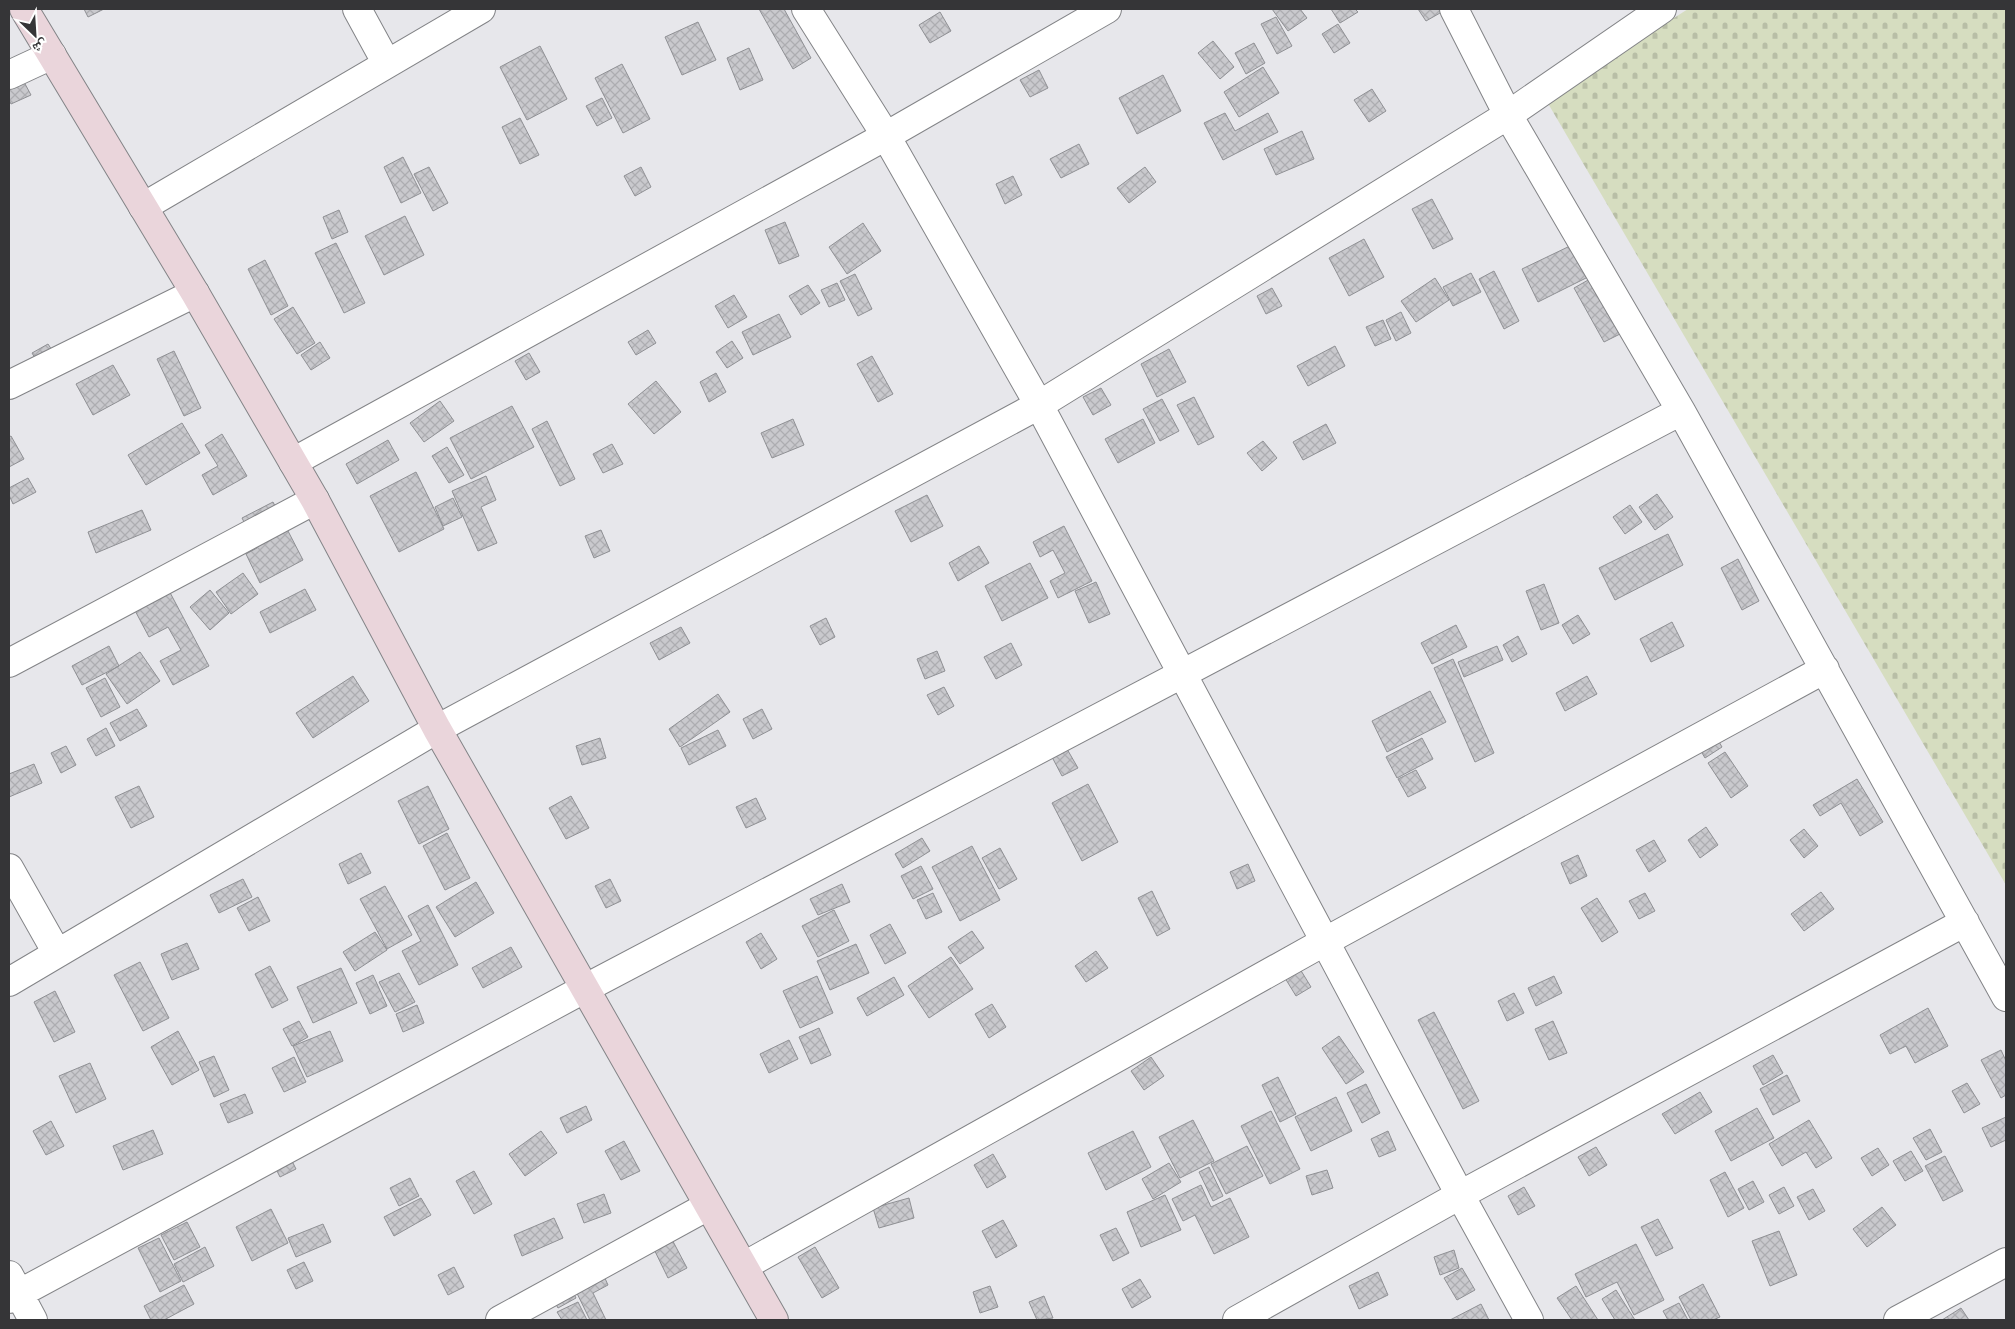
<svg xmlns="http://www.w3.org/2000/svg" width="2015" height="1329" font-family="Barlow,'Noto Naskh Arabic',sans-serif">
<defs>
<pattern id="cemetery-stones" width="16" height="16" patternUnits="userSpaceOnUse" patternTransform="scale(1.25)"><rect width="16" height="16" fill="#d6ddc0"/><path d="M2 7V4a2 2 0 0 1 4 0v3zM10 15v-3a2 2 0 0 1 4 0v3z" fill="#b8bea6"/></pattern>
<pattern id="building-cross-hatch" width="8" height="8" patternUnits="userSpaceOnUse" patternTransform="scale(1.25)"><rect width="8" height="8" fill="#c9c9cd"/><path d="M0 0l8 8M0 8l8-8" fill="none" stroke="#adadb1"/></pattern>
</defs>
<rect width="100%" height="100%" fill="#e7e7eb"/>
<!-- cemetery -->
<path fill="url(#cemetery-stones)" d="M1688,9H2006V885L1546,100Z"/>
<!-- building -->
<path fill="url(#building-cross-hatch)" stroke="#8f9094" d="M84,9H104L88,17Z
M759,9H784L811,58L793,69Z
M1272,9H1300L1307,18L1288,31Z
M1331,9H1355L1358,12L1340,23Z
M1418,9H1447L1426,21Z
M940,12L951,31L930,43L919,25Z
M1276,17L1292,46L1277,54L1261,24Z
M698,22L716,60L682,75L665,37Z
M1338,24L1350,43L1334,53L1322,34Z
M1213,41L1234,67L1220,79L1198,53Z
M1254,43L1265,63L1246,74L1235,53Z
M540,46L567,99L527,120L500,67Z
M749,48L763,80L740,90L727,58Z
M622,64L650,119L623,133L595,78Z
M1263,67L1279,93L1239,117L1224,92Z
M1039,70L1048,88L1030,97L1020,80Z
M1163,75L1181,111L1137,134L1119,98Z
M24,82L31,95L11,104L9,100V89Z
M1372,89L1386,111L1369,122L1354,100Z
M602,98L612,118L597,126L586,106Z
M1225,113L1235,131L1268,113L1278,132L1223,160L1204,123Z
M520,118L539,155L520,164L502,127Z
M1302,131L1314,159L1276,175L1264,149Z
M1079,144L1089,164L1061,178L1050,159Z
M403,157L421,193L401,203L384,167Z
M429,167L448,203L433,211L414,174Z
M641,167L651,187L635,196L624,176Z
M1145,167L1156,182L1129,203L1117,188Z
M1013,176L1022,195L1005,204L996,184Z
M1432,199L1453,239L1433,249L1412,209Z
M339,210L348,232L332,239L323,217Z
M405,216L424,255L384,275L365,236Z
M785,222L799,256L779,264L765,230Z
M863,223L881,251L847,274L829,247Z
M1364,239L1384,277L1349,296L1329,258Z
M336,243L365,303L344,313L315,253Z
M1572,245L1588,277L1538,302L1522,269Z
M265,260L288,306L271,315L248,269Z
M1494,271L1519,321L1504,329L1479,279Z
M1471,273L1481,292L1453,306L1443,287Z
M855,274L872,309L858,316L840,281Z
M1435,278L1449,300L1416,322L1401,301Z
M1590,279L1620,334L1604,342L1574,288Z
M837,283L845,300L829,307L821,290Z
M808,285L820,303L801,315L789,296Z
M1272,288L1282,306L1266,314L1257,296Z
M734,295L747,317L728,328L715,306Z
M293,307L315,343L297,354L274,319Z
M1401,312L1411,333L1396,341L1386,320Z
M779,314L791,337L753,355L742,332Z
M1383,320L1391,339L1375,346L1366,327Z
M648,330L656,343L636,355L628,342Z
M732,341L743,358L727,368L716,352Z
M320,342L330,358L311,370L301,355Z
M48,344L61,364L45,375L32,353Z
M1335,346L1345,366L1308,386L1297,366Z
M1169,349L1186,382L1157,397L1141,364Z
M174,351L201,408L184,416L157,359Z
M529,353L540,372L526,380L515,361Z
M872,356L893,394L878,402L857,364Z
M113,365L130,395L93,415L76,384Z
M716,373L726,392L709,402L700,382Z
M656,381L681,412L654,434L628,404Z
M1101,388L1111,405L1093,415L1083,397Z
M1194,397L1214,437L1198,445L1177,405Z
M1162,399L1179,431L1160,441L1143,409Z
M440,401L454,421L424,442L410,423Z
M512,406L534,447L471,479L450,438Z
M793,419L804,445L772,458L761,433Z
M1143,419L1155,443L1118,463L1105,439Z
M547,421L575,479L560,486L532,429Z
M182,423L200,453L146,485L128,455Z
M1326,424L1336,443L1303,460L1293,442Z
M222,434L247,476L213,495L202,475L218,466L205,445Z
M11,436L24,459L9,467V437Z
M388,440L399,460L357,484L346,464Z
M1263,441L1277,458L1262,471L1247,453Z
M612,444L623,464L603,473L593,454Z
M447,447L464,475L449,483L432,456Z
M416,472L444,529L399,552L370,496Z
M486,476L496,500L481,507L497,543L478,551L452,491Z
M28,478L36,492L13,504L9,495V488Z
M1657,494L1673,517L1655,530L1639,507Z
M927,495L943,526L911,542L895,511Z
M453,498L462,517L443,526L435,507Z
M273,502L303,560L260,583L246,554L257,548L242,518Z
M1630,505L1642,522L1625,534L1613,517Z
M142,510L151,530L96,553L88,532Z
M1064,526L1092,581L1058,598L1050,581L1065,573L1053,550L1040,557L1033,542Z
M601,530L610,551L594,558L585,536Z
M1668,534L1683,565L1615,600L1599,568Z
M979,546L989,563L958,581L949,563Z
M1738,559L1759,601L1742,610L1721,568Z
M1030,563L1048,598L1002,621L985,586Z
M243,573L258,594L231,614L216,592Z
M1096,582L1110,614L1089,623L1075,591Z
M1544,584L1559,623L1541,630L1526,591Z
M166,585L209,666L173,685L160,661L181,650L168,627L149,637L131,603Z
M305,589L316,610L270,633L260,612Z
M210,590L229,613L210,630L190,607Z
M1578,615L1590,634L1573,644L1562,625Z
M826,618L835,637L820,645L810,626Z
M1672,622L1684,646L1651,662L1640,639Z
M1456,625L1467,647L1432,664L1421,643Z
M681,627L690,643L659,660L650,643Z
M1518,636L1527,654L1512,662L1503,645Z
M1011,643L1022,665L996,679L984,657Z
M109,646L119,666L82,685L72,666Z
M1497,646L1503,660L1464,677L1458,662Z
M937,651L945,671L925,679L917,659Z
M140,652L160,681L127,704L106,674Z
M1453,659L1494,753L1475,762L1434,668Z
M353,676L369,701L313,738L296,713Z
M1587,676L1597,694L1565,711L1556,693Z
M105,678L120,707L101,717L86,688Z
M944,687L954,706L938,715L927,695Z
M1430,691L1446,722L1387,752L1372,721Z
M718,694L730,712L680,747L669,729Z
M137,709L147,726L120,741L110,723Z
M762,709L772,729L753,739L743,719Z
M1710,726L1722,747L1705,758L1692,736Z
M106,728L115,746L96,756L87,739Z
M718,730L726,746L689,765L681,748Z
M600,738L606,758L582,765L576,746Z
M1422,738L1433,759L1397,778L1386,757Z
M66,746L76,765L61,773L51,753Z
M1067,749L1078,768L1062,776L1052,757Z
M1725,752L1748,786L1731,798L1708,763Z
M34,764L42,783L9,797V774Z
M1416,770L1426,788L1408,797L1398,779Z
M1857,779L1883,822L1860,836L1841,803L1820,816L1813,805Z
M1088,784L1118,842L1082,861L1052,803Z
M139,786L154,817L131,828L115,797Z
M428,786L449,829L419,844L398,801Z
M571,796L589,828L566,839L549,808Z
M756,798L766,819L746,828L736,807Z
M1706,827L1718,845L1700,858L1688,840Z
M1804,829L1818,846L1804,858L1790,840Z
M447,833L470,878L445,890L423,846Z
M922,838L930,851L903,868L895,854Z
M1654,840L1666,861L1649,872L1636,850Z
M972,846L1000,900L960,921L932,867Z
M1000,848L1017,879L999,889L982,858Z
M361,853L371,873L348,884L339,864Z
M1578,855L1587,876L1570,884L1561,863Z
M1248,864L1255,881L1237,889L1230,872Z
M921,866L933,889L913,899L901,876Z
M243,879L252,897L219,913L210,895Z
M610,879L621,901L606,908L595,886Z
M476,882L494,913L455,937L436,907Z
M842,884L850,902L818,915L810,899Z
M385,886L412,935L387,949L360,899Z
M1152,891L1170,929L1157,936L1138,898Z
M1821,892L1834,909L1804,931L1791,914Z
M933,893L942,912L926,919L917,900Z
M1645,893L1655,911L1639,919L1629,901Z
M258,897L270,921L249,931L237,908Z
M1597,898L1618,932L1602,942L1581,908Z
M428,905L458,965L419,985L402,951L421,941L408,916Z
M834,910L849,941L818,957L802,926Z
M890,924L906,953L885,964L870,935Z
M972,931L984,948L960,964L948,947Z
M375,932L387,950L355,971L343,952Z
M761,933L777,959L761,969L746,942Z
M187,943L199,969L172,980L161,954Z
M856,944L869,973L830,990L817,961Z
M511,947L522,967L483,988L472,968Z
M1096,951L1108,968L1086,982L1075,966Z
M951,957L973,989L929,1018L908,986Z
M140,962L169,1018L143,1031L114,975Z
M270,966L288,1000L272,1008L255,974Z
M341,968L357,1003L313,1023L297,987Z
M1300,969L1311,987L1296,996L1285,978Z
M399,973L415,1002L395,1012L379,982Z
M373,975L387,1006L370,1014L356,983Z
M817,976L833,1013L800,1028L783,991Z
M1554,976L1562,993L1536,1006L1528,988Z
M894,977L904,995L867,1016L857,998Z
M55,991L75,1032L54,1042L34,1002Z
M1514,993L1524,1013L1507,1021L1498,1001Z
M992,1004L1006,1027L989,1038L975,1014Z
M417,1005L424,1023L403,1032L396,1014Z
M1928,1008L1948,1046L1915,1063L1906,1046L1890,1054L1880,1035Z
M1434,1012L1479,1101L1463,1109L1418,1020Z
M299,1021L308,1037L292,1046L283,1029Z
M1553,1021L1567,1053L1549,1060L1535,1029Z
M819,1028L831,1055L811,1064L799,1037Z
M178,1031L199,1070L172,1085L151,1047Z
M330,1031L343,1061L307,1077L293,1046Z
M1339,1036L1364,1072L1346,1084L1322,1048Z
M789,1040L798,1059L769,1073L760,1054Z
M2001,1050L2006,1061V1095L2001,1098L1981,1060Z
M1773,1055L1783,1073L1763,1085L1753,1066Z
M214,1056L229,1090L214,1097L199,1062Z
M294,1057L306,1082L284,1092L272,1068Z
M1151,1057L1164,1076L1144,1090L1131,1071Z
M90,1063L106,1099L76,1113L59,1076Z
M1787,1075L1800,1101L1773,1115L1760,1089Z
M1278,1077L1296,1114L1280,1122L1262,1085Z
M1967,1083L1980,1104L1964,1113L1952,1091Z
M1366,1084L1380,1113L1362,1123L1347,1093Z
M1700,1092L1712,1112L1675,1134L1662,1114Z
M245,1094L253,1113L228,1123L220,1104Z
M1336,1097L1352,1131L1311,1151L1295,1117Z
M586,1106L592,1120L567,1133L560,1118Z
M1757,1108L1774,1138L1731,1161L1715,1131Z
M1271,1111L1300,1169L1270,1184L1241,1126Z
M2006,1117V1140L1991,1147L1982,1128Z
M1193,1120L1214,1161L1180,1178L1159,1137Z
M1809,1120L1832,1158L1816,1168L1806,1152L1782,1166L1769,1144Z
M51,1121L64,1146L46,1155L33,1131Z
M1930,1129L1942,1152L1926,1160L1913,1138Z
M153,1130L163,1154L123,1170L113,1146Z
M541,1131L557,1153L525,1176L509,1154Z
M1133,1131L1151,1167L1106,1190L1088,1153Z
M1388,1131L1396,1150L1379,1157L1371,1139Z
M624,1141L640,1171L621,1180L605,1151Z
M1247,1146L1263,1176L1226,1194L1211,1164Z
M1596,1147L1607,1165L1589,1176L1578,1157Z
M1878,1148L1889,1165L1872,1176L1861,1158Z
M286,1149L296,1169L280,1177L270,1157Z
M1911,1151L1923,1171L1905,1181L1893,1161Z
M993,1154L1006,1177L987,1188L974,1165Z
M1945,1156L1963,1191L1943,1201L1925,1166Z
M1169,1163L1181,1182L1153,1199L1142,1179Z
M1209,1167L1223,1196L1213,1201L1199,1172Z
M1327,1170L1333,1188L1312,1195L1306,1176Z
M474,1171L492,1204L474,1214L456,1181Z
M1725,1172L1744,1208L1728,1217L1710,1180Z
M410,1178L419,1196L399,1206L390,1188Z
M1753,1181L1764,1202L1749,1210L1738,1189Z
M1201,1185L1211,1207L1230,1198L1249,1237L1214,1254L1195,1215L1183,1221L1172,1199Z
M1524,1187L1535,1206L1518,1215L1508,1196Z
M1784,1187L1794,1206L1779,1214L1769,1195Z
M1813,1189L1825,1211L1809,1220L1797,1197Z
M604,1194L611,1213L584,1223L577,1204Z
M1165,1195L1181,1230L1141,1247L1127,1212Z
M421,1198L431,1215L394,1236L384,1217Z
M909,1198L914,1218L879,1228L873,1208Z
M1882,1207L1896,1225L1867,1247L1853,1229Z
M271,1209L288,1243L252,1261L236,1227Z
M554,1218L563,1238L522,1256L514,1235Z
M1658,1219L1673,1248L1656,1256L1641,1227Z
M1003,1220L1017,1246L996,1258L982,1231Z
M187,1222L200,1247L174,1260L161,1235Z
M323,1224L331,1242L296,1257L288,1238Z
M1116,1228L1129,1253L1113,1261L1100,1235Z
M667,1230L687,1268L668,1278L649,1239Z
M1779,1231L1797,1275L1770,1286L1752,1241Z
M159,1238L181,1281L160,1292L138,1248Z
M1636,1244L1664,1300L1634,1315L1617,1282L1586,1297L1575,1274Z
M205,1247L214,1266L183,1282L174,1264Z
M815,1247L839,1288L822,1298L798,1257Z
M1454,1250L1459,1268L1440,1275L1434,1257Z
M304,1262L313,1281L296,1289L287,1270Z
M599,1265L608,1285L593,1293L606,1320H590L570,1279Z
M454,1267L464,1287L448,1295L438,1275Z
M1462,1268L1475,1290L1457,1300L1444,1278Z
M1378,1272L1388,1295L1359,1309L1349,1286Z
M1140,1279L1151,1297L1132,1308L1122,1289Z
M567,1280L576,1298L558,1308L548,1289Z
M1703,1284L1720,1317L1713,1320H1691L1679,1297Z
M184,1285L194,1304L164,1320H151L144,1306Z
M990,1286L998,1307L980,1313L973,1292Z
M1576,1286L1598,1320H1572L1557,1298Z
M1616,1290L1635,1320H1615L1602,1299Z
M1044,1296L1053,1318L1037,1320L1029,1302Z
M578,1302L587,1320H562L557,1312Z
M1679,1303L1688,1320H1668L1663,1311Z
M1481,1304L1489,1320H1450Z
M1961,1308L1969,1320H1942Z"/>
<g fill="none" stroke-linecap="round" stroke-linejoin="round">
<!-- street casing -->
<g stroke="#838487" stroke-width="30">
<path id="street" d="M357,9L387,64
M806,9L886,136L1039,405L1460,1195L1529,1320
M1454,9L1508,115L1681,411L2006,997
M9,75L52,55
M143,207L481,9
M9,385L195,293
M293,462L886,136L1107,9
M9,663L315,500
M9,868L57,953
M9,982L437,729L1039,405L1508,115L1662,9
M744,1266L1324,942L1825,669
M9,1275L33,1320
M9,1299L584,989L1681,411
M500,1320L708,1206
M1237,1320L1460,1195L1965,922
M1898,1320L2006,1262"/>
</g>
<!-- secondary casing -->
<g stroke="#838487" stroke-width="30">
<path id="secondary" d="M24,9L195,293L315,500L437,729L774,1320"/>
</g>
<!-- street -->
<use href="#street" stroke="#fff" stroke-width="28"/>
<!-- secondary -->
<use href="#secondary" stroke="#ead5db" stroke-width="28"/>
</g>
<!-- border -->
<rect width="2015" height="1329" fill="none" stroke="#353537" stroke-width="20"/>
<!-- north arrow -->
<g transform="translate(35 35) rotate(155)" stroke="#ffffff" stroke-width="4" paint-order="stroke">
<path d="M0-4L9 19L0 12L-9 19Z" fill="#353537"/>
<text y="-8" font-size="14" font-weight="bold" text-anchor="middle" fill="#353537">ش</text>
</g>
</svg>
